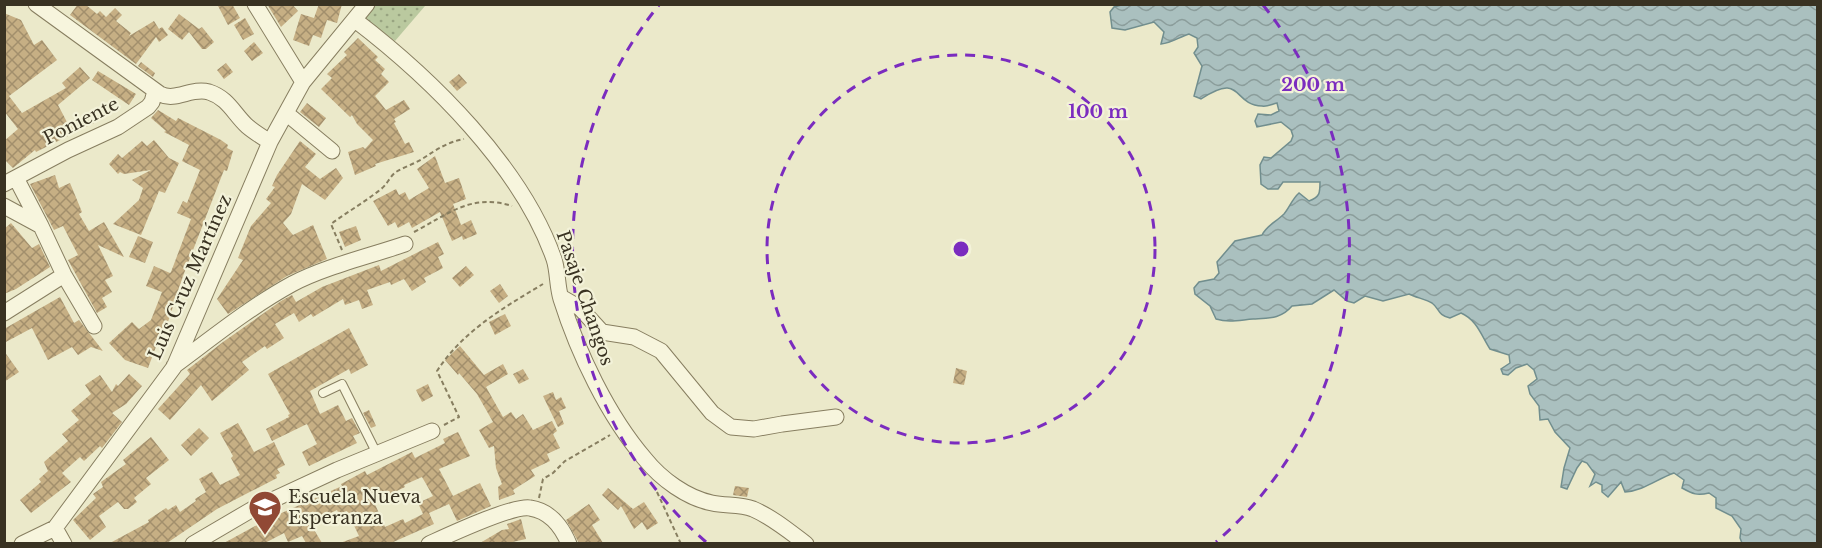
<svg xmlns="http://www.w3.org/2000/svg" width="1822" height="548" font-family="'Libre Baskerville',serif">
<defs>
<pattern id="park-dots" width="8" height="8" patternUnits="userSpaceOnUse" patternTransform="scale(1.5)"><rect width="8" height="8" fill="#bac99f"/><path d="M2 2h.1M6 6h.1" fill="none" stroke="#98a481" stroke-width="1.8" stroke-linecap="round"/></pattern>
<pattern id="water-waves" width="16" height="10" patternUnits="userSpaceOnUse" patternTransform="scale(1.5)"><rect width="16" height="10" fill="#aac0bf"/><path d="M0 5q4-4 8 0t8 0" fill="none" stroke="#8b9d9b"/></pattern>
<pattern id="building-cross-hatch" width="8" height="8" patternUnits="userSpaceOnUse" patternTransform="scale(1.5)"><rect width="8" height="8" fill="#c6af84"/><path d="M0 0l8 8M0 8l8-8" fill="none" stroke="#a28f6c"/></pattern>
</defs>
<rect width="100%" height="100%" fill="#ebe9ca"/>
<!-- park -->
<path fill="url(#park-dots)" d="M424,4L425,6L395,41L364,18L375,5Z"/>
<!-- water -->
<path fill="url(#water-waves)" stroke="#718e8e" stroke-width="1.5" d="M1125,4L1817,5V543H1742L1740,538L1741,529L1732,516L1716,508V498L1709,493C1697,496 1693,494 1682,488L1684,480L1674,473C1657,479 1643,491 1625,492L1621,482L1608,497L1602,492V485L1596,482L1590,486L1595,474L1587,463L1582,461L1577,468L1567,489L1561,487L1564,468L1570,448L1555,432L1548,419L1540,420L1539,406L1530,394L1528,386L1537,379L1534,370L1527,364L1516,368L1508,375L1503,374L1501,369L1510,363L1509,355L1490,349C1481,335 1477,320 1461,313L1450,318C1437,315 1440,309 1432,303C1427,300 1415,297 1409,294L1383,301L1365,296L1354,303L1347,301L1334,290L1312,304L1292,306C1281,319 1269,318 1253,319C1240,320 1229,323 1216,319L1210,306L1195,294L1194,288L1199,282L1214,279L1219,273L1217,262L1235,241L1262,235C1267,225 1276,222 1284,214C1290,207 1292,199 1299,193L1309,201C1320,197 1320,193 1320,182H1283L1278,189H1268L1261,184L1260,165L1264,157L1271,158L1291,141L1293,136L1291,130L1281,122L1257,127L1255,121L1258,114L1271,115L1279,111L1277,103C1272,104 1267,107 1262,106C1232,105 1243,71 1201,99L1194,96L1202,66L1194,53L1198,47L1197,38L1189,34C1179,37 1172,43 1161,44L1164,32L1154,22L1125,30L1112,28L1110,12L1114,7Z"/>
<!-- building -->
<path fill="url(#building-cross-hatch)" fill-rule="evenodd" d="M78,4H85L97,14L100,11L106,17L115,8L122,15L116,21L131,33L129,36L154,21L159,29L162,27L168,35L159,42L156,37L136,64L70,15Z
M217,4H232L240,18L228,25Z
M267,4H292L298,11L281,27Z
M319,4H342L337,23L327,20L321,38L313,35L309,46L293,40L301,14L314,18Z
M4,13L21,20L34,45L42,40L57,60L9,96L22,113L66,88L62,83L80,67L90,78L58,105L68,124L94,112L98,121L36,152L35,150L13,168L4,159V141L18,129L4,111Z
M179,14L199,29L202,27L214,42L206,49H202L189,32L182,40L168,29Z
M245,18L254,34L243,40L234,25Z
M358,38L378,57L375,60L385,69L381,74L389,82L375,96L386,110L404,100L410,109L394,119L396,122L394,123L405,144L409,142L414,152L375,164L376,166L355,175L348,152L363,147L365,149L373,140L357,124L352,115L350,117L321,89L332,78L327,74L347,55L344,52Z
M254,42L263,53L252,61L244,51Z
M141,62L155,73L153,77L138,66Z
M226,63L233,72L224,79L217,70Z
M98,71L136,94L129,105L92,80Z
M459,74L467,83L457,91L449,82Z
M307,103L326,118L319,127L300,112Z
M158,110L176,121L178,118L221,140L228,145L227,148L233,151L227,171L224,170L183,276L165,331L159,346L157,344L148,368L125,360L109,343L132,322L139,329L151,320L162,292L146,286L154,266L170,273L171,272L191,219L177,213L183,201L187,203L200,170L182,161L189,145L164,132L166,131L151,118Z
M154,140L169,158L179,163L165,193L159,191L141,235L113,224L139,200L143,188L132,180L151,170L124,174L120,172L118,174L109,164L118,154L122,158L142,141L147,146Z
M300,141L316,154L305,167L320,179L336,168L343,178L325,200L302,184L291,214L283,223L293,235L313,225L327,259L287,276L228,314L217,299L243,260L238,258L251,226L271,203L266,199L275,187L272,186L277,175Z
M435,156L445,183L459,178L466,199L453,204L461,225L471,220L477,234L463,240L462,236L452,241L440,212L412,228L409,222L398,228L395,222L388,226L373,201L396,189L399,195L405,192L409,200L429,188L417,169Z
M55,175L59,188L70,183L82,212L79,214L89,231L104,222L124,257L98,245L113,276L105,280L112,292L102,298L107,307L97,313L68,260L78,255L63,226L54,230L30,184Z
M11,223L32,248L39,244L50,267L16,289L4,294V229Z
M356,226L361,240L345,247L339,232Z
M138,236L153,242L145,263L129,257Z
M438,242L444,254L438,257L443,268L424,278L426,282L412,291L404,279L391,285L390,282L367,290L373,305L362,309L359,300L345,305L343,299L313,317L311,314L299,322L294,313L275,324L284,338L267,349L265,346L242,362L249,370L212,401L201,385L170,420L158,409L190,374L187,370L223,342L281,301L292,295L296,302L322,287L379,265L381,271Z
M466,266L474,275L460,287L452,278Z
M500,284L508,296L499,303L490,291Z
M60,297L74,323L79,320L103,351L91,347L78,355L72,347L48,360L32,328L4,343V329Z
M505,314L511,326L495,335L489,322Z
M349,328L368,365L351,374L349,369L310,391L320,414L338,405L346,421L352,418L360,433L353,436L357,443L309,466L302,452L317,444L307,424L272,441L266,429L289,417L288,415L290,414L268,374Z
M460,346L484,375L503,364L508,374L486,387L503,417L511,412L516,419L523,414L533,430L552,421L557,431L553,434L560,448L547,454L550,461L531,470L535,476L513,490L515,494L499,500L498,487L502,484L496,468L494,446L489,448L479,430L493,422L477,394L459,373L458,375L445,360Z
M4,351L19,372L4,382Z
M956,368L967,371L964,385L953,383Z
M523,369L529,379L519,384L513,374Z
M129,374L142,386L126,404L112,413L122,422L102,448L100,446L84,461L80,457L62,473L71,482L31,513L20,500L41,482L39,479L48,471L44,462L68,441L62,434L79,420L71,411L91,394L85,385L100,375L112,392L116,384L118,386Z
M428,384L433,396L422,402L416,390Z
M553,392L556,400L561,397L566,408L559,411L564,424L558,427L543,396Z
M369,410L376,426L371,428L363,413Z
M238,423L254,452L274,442L285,465L277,469L280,473L276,475L277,478L217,509L167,543H110L149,522L148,520L166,508L168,510L176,505L180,512L196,501L195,499L206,492L199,479L212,472L220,485L240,475L231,458L233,456L220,433Z
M199,428L209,438L191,456L181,445Z
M458,432L470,456L439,469L453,496L480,483L491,506L457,521L449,504L429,513L434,524L391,543H340L359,536L347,511L339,514L337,510L310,523L322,543H306L302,536L288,542L284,533L265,543H224L268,519L342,486L341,484L365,471L367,475L412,452L415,458L445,443L443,439ZM422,477L433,496L418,503L423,514L405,523L403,519L385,527L374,502L405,487L404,485Z
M151,437L169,460L146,478L151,484L134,498L137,502L128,509H124L118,502L99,516L106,527L90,540L73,520L96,498L93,494L103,487L101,482L126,464L123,460Z
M735,486L749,488L747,497L733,495Z
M608,488L633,509L644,502L658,523L647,530L642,522L634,529L621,506L618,510L602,495Z
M589,504L600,520L592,525L603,543H579L566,520Z
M521,519L526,539L508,543H480L502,530L509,529L507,524Z"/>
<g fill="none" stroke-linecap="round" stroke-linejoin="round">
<!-- lane casing -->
<g stroke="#877e60" stroke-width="10">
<path id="lane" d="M323,393L342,384L377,454"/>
</g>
<!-- street casing -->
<g stroke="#877e60" stroke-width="17">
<path id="street" d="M36,4L160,94C176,102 191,87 209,92C228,98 234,114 247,126C254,132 262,137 270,142
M255,4L303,82
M355,20C431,78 522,167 554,259C558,271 557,286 561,299C578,353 608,416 645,459C661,479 687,498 712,503C726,506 740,504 753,509C772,517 790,532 806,544
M286,113L332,151
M16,178L41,226
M4,184L68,150L118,127L148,107L152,102L155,91
M4,206L41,226L64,275L94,326
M561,297L580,308L602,332L634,337L661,351L712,413L731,427L754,429L782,424L836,417
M4,313L64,275
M174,366C212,338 250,307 292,284C324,267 370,256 405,244
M55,528L64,544
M22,544L55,528L174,367L270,142L303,82L367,4
M193,544L251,510L337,470L432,431
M429,544C449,535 513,505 530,508C550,511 562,527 569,544"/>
</g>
<!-- path -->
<path stroke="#877e60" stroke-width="2" stroke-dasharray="4.5 3" stroke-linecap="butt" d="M414,232C448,214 472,193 512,206
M342,250L331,224C347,212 365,202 381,189C387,185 390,176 396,172C404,167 414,164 422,159C436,150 447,142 464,139
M444,425L459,417L437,371C463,331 503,308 543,284
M657,492L681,544
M539,498L543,479L553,473L565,461L610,435"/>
<!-- lane -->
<use href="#lane" stroke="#f7f5dd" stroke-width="8"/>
<!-- street -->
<use href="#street" stroke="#f7f5dd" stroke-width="15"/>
</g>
<!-- distance rings -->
<g fill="none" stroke="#7b2cbf" stroke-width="3" stroke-dasharray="10 8">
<circle cx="961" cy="249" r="194"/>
<path d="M706 542A388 388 0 0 1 659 5M1263 5A388 388 0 0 1 1216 542"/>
</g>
<!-- icons -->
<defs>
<g id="school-pin" transform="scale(1.725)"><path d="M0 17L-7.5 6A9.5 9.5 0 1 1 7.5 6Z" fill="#914935" stroke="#f3f2d9"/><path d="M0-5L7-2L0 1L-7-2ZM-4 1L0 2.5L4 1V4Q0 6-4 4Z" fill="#fff"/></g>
</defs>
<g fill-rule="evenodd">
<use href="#school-pin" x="265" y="507"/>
</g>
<g text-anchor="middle" stroke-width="4.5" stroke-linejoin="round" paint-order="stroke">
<!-- street labels -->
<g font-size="18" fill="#393222" stroke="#f3f2d9">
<text transform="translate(81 121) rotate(-27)" y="6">Poniente</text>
<text transform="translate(190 277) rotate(-66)" y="6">Luis Cruz Martínez</text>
<text transform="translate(585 298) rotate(71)" y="6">Pasaje Changos</text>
</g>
<!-- poi labels -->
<g font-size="18" fill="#393222" stroke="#f3f2d9" text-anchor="start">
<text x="288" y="503">Escuela Nueva<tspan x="288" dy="21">Esperanza</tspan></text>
</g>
</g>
<circle cx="961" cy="249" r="9" fill="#7b2cbf" stroke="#f3f2d9" stroke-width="3"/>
<g font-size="18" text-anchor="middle" font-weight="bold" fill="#7b2cbf" stroke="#f3f2d9" stroke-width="4.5" stroke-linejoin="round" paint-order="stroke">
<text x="1313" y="91">200 m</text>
<text x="1098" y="118">100 m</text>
</g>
<!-- border -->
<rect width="1822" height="548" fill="none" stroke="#393222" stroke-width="12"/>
</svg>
